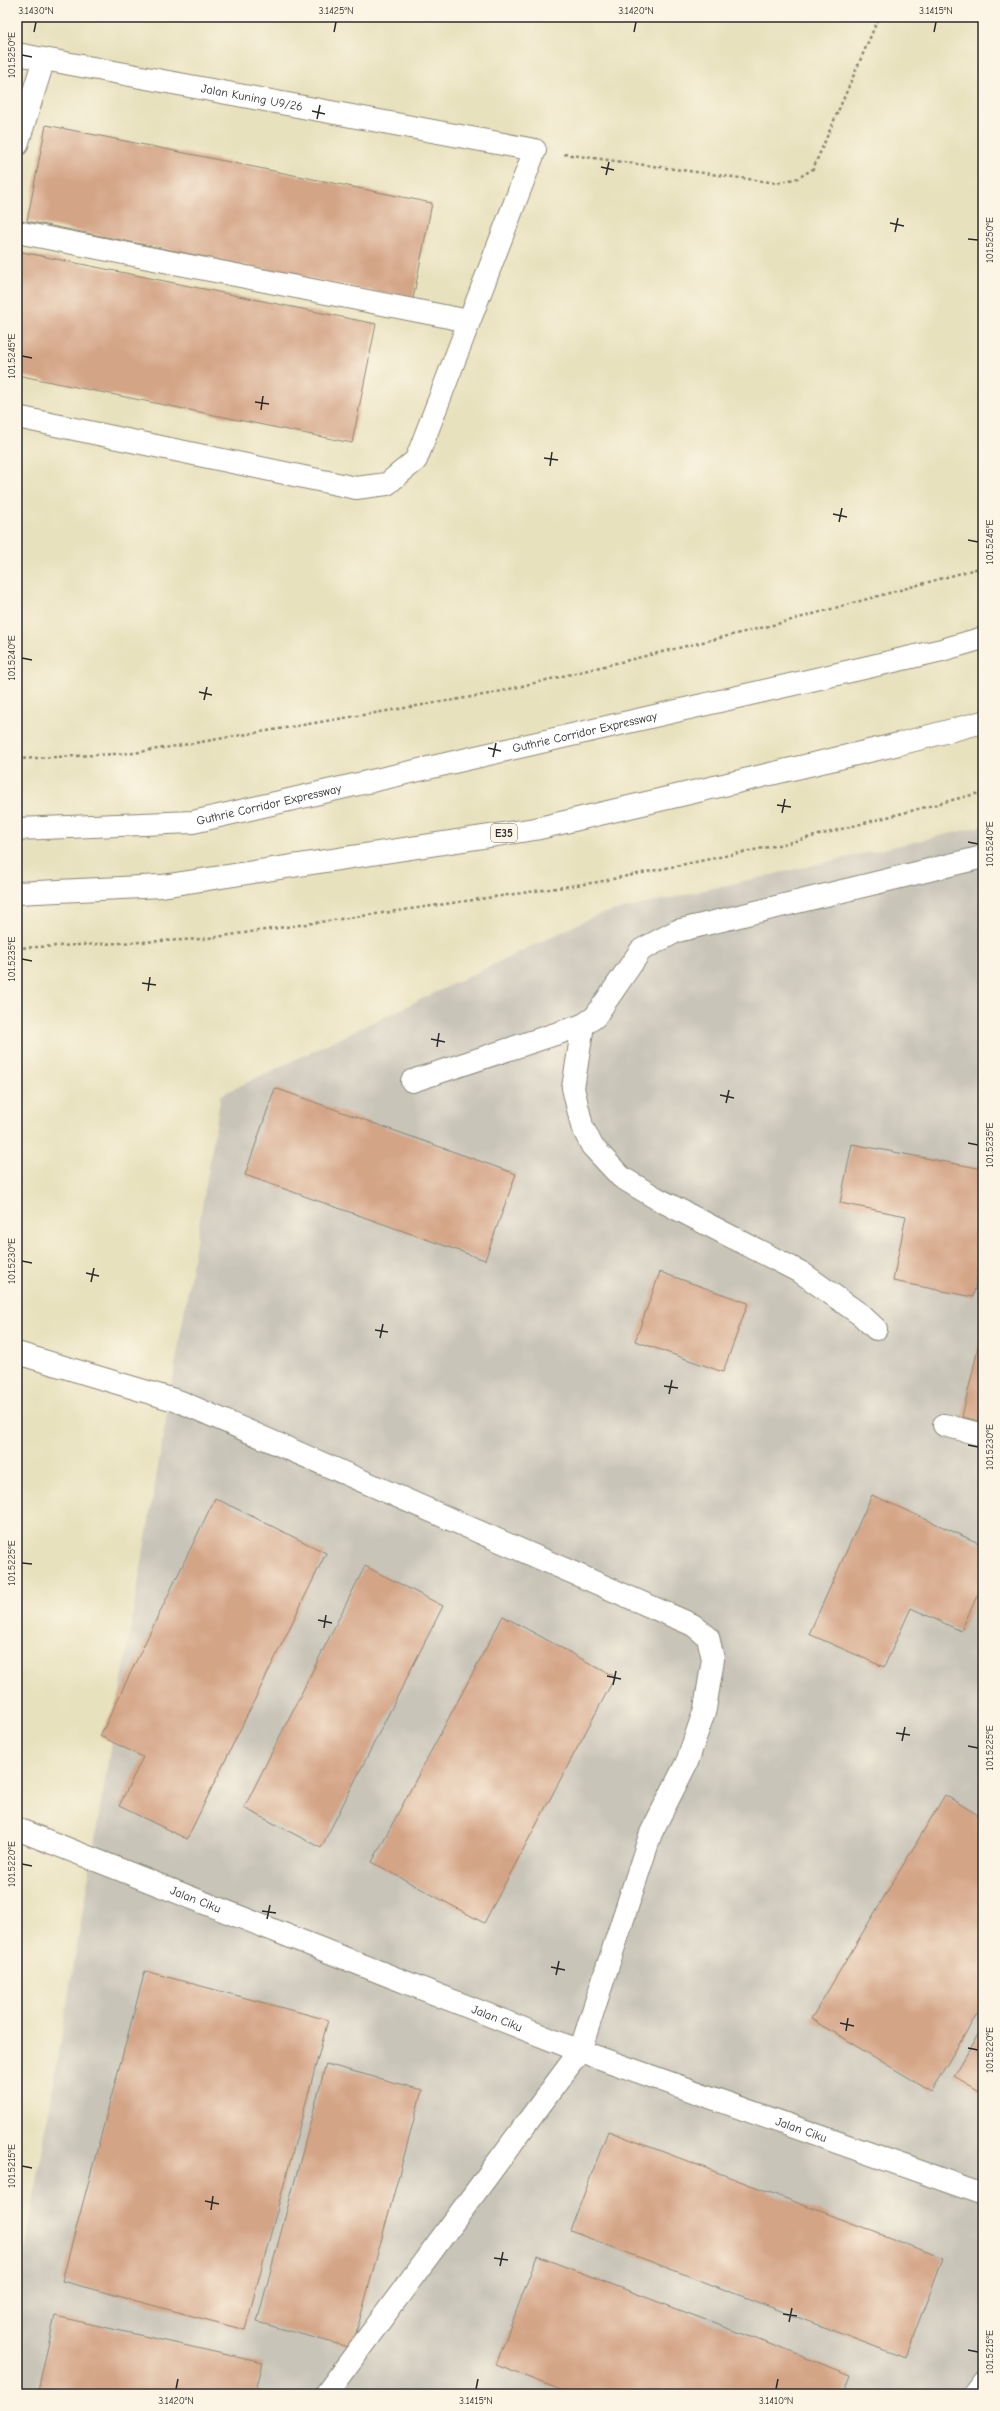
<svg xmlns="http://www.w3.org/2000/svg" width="1000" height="2411" font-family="'Comic Neue',sans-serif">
<rect width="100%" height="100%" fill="#fcf5e5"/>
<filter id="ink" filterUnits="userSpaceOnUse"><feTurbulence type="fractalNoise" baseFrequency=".025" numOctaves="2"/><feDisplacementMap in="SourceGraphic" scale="8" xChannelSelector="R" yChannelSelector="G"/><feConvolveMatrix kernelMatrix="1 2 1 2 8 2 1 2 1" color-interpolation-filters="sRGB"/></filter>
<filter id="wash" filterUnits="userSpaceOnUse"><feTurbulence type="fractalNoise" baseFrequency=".012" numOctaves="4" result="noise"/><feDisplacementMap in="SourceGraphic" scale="16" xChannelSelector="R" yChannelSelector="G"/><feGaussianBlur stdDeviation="0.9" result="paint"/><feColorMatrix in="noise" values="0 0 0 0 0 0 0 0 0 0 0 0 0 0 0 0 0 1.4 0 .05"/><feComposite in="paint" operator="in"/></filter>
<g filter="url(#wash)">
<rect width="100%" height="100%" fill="#e8e1bd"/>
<!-- industrial -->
<path fill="#c8c4b8" d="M983,826V2394H17V2299L221,1095L597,915Z"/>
<g id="blocks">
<!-- building -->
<path fill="#d4a486" d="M46,125L432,203L413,299L27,221Z
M17,251L376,324L352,443L17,375Z
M275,1088L516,1174L485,1260L245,1175Z
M852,1144L983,1169V1247L973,1297L893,1281L906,1216L840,1203Z
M660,1272L748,1303L723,1372L635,1341Z
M982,1331H983V1422L962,1417Z
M872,1495L983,1545V1583L961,1631L911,1608L884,1667L809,1634Z
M215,1498L326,1553L187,1839L119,1806L143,1757L100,1736Z
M365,1566L443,1606L321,1848L244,1808Z
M503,1616L615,1677L484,1923L372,1862Z
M945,1795L983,1818V2004L931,2091L811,2019Z
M145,1971L328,2020L245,2330L62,2281Z
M983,2026V2093L954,2076Z
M326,2064L422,2090L352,2348L257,2322Z
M608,2131L943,2258L905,2358L570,2231Z
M537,2256L851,2375L844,2394H571L496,2365Z
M55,2316L263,2363L255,2394H37Z"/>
</g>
</g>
<g filter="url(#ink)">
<use href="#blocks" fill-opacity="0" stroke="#8a8674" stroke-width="1"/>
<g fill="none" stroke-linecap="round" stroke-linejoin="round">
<!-- minor casing -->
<g stroke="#8a8674" stroke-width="24">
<g id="minor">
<path id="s1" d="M17,54L535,150L416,460L387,484L356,488L17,417"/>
<path d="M17,145L44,59"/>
<path d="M17,232L469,321"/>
<path d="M583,1025L573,1088L582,1126L592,1146L621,1177L656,1198L802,1273L861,1315L876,1329"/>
<path d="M412,1081L583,1025L595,1017L641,950L677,931L983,857"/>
<path d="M17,1353L181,1402L693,1625L708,1637L713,1659L705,1709L687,1762L651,1833L580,2051L326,2394"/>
<path d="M944,1425L983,1435"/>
<path id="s2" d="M17,1829L580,2051L983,2194"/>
<path d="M973,2394L983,2381"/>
</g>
</g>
<!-- highway casing -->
<g stroke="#8a8674" stroke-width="24">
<g id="highway">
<path id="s3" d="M17,829L193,822L942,650L983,638"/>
<path d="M17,893L162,886L535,829L899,744L983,722"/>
</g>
</g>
<!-- path -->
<path stroke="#8a8674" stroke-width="2.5" stroke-dasharray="3 3" stroke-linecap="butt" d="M564,154L777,183L798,178L813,169L879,17
M17,759L134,753L489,694L777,624L983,567
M17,948L202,939L598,882L788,843L983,792"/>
<!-- minor -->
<use href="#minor" stroke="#fff" stroke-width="22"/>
<!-- highway -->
<use href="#highway" stroke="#fff" stroke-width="22"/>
</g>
</g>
<!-- ticks -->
<path fill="none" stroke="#2b2b2b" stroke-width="1.5" d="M34,32L36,22M334,32L336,22M634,32L636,22M934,32L936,22M22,55L32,57M312,111L325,114M317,119L320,105M601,167L614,170M606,175L609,162M890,223L904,226M895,232L898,218M968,239L978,240M22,356L32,358M255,402L269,404M261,410L263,396M544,458L558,460M550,466L552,452M833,514L847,517M839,522L842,508M968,540L978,542M22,658L32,660M199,692L212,695M204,700L207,687M488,748L501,751M493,757L496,743M777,805L791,807M782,813L785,799M968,842L978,844M22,959L32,961M142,983L156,985M148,991L150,977M431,1039L445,1042M437,1047L439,1033M720,1095L734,1098M726,1103L729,1090M968,1143L978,1145M22,1261L32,1263M86,1273L99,1276M91,1282L94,1268M375,1330L388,1332M380,1338L383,1324M664,1386L678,1388M669,1394L672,1380M968,1445L978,1447M22,1563L32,1564M318,1620L332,1623M324,1628L326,1615M607,1676L621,1679M613,1685L616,1671M896,1733L910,1735M902,1741L905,1727M968,1746L978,1748M22,1864L32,1866M262,1911L276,1913M267,1919L270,1905M551,1967L565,1970M556,1975L559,1961M840,2023L854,2026M846,2031L848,2018M968,2048L978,2050M22,2166L32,2168M205,2201L219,2204M211,2210L213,2196M494,2258L508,2260M500,2266L503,2252M783,2314L797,2316M789,2322L792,2308M968,2350L978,2352M176,2389L178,2379M476,2389L478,2379M776,2389L778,2379"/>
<g text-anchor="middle" stroke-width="3" stroke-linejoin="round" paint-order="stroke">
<!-- shield labels -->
<rect fill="#fcf5e5" stroke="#6a6863" stroke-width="1" x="491" y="824" width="26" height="18" rx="3"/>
<g font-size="11" font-weight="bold" fill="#2b2b2b">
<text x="504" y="837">E35</text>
</g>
<!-- street labels -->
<g font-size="12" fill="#2b2b2b" stroke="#fcf5e5">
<text dy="4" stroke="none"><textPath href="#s1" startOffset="239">Jalan Kuning U9/26</textPath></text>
<text dy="4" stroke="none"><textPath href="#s3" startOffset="578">Guthrie Corridor Expressway</textPath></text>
<text dy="4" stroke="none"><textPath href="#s3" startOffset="254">Guthrie Corridor Expressway</textPath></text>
<text dy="4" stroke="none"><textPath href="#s2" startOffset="192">Jalan Ciku</textPath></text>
<text dy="4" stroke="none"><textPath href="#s2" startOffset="516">Jalan Ciku</textPath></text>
<text dy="4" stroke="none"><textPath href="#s2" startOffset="840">Jalan Ciku</textPath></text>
</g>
</g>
<!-- margin -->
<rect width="1000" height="2411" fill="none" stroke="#fcf5e5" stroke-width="44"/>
<rect x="22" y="22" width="956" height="2367" fill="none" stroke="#2b2b2b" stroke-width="1.5"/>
<g font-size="10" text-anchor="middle" fill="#2b2b2b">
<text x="36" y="14">3.1430°N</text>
<text x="336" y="14">3.1425°N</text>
<text x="636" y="14">3.1420°N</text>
<text x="936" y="14">3.1415°N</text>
<text transform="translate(11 55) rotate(-90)" y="4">101.5250°E</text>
<text transform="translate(989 240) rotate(-90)" y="4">101.5250°E</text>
<text transform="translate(11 356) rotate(-90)" y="4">101.5245°E</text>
<text transform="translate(989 542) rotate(-90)" y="4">101.5245°E</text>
<text transform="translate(11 658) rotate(-90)" y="4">101.5240°E</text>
<text transform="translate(989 844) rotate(-90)" y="4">101.5240°E</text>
<text transform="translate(11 959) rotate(-90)" y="4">101.5235°E</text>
<text transform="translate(989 1145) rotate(-90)" y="4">101.5235°E</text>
<text transform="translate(11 1261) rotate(-90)" y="4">101.5230°E</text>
<text transform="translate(989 1447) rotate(-90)" y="4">101.5230°E</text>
<text transform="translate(11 1563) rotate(-90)" y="4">101.5225°E</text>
<text transform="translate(989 1748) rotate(-90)" y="4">101.5225°E</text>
<text transform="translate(11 1864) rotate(-90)" y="4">101.5220°E</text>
<text transform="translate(989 2050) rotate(-90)" y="4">101.5220°E</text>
<text transform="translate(11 2166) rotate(-90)" y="4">101.5215°E</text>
<text transform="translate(989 2352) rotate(-90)" y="4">101.5215°E</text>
<text x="176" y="2404">3.1420°N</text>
<text x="476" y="2404">3.1415°N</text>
<text x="776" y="2404">3.1410°N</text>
</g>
</svg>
